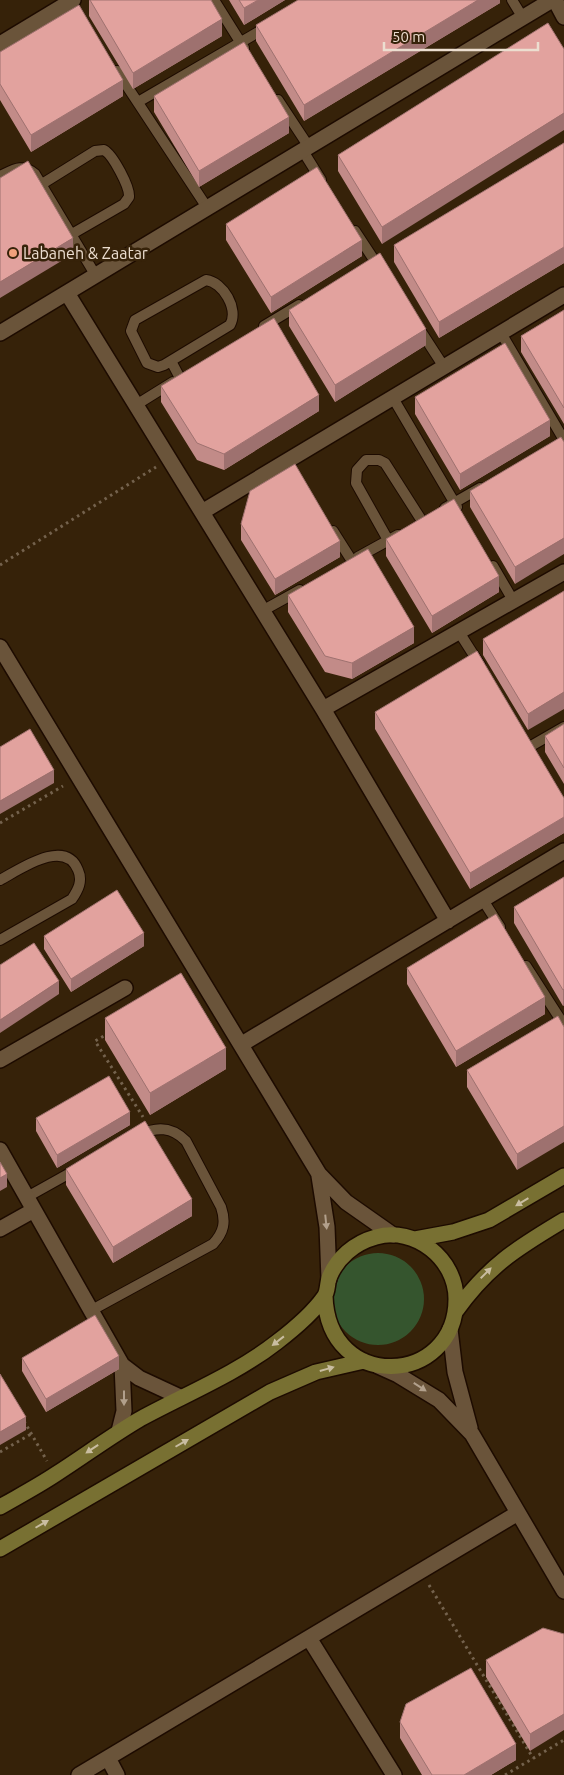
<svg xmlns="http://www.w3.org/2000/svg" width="564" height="1775" font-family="Ubuntu,sans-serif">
<rect width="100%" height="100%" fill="#362209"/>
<!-- green -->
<path fill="#35552e" d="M332 1299a46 46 0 1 1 92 0a46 46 0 1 1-92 0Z"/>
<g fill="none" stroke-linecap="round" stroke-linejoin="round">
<!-- lane casing -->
<g stroke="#1d0b00" stroke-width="12">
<path id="lane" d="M214,0L244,48
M512,0L523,18
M117,71L208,209
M278,100L309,147
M138,102L267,27
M303,151L321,180
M0,176C13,170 23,163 35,174L96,276
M42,184L95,151L104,150C113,155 130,187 129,197L124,204L72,234
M355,231L380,269
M206,280C223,282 239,309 230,325L164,365L158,367L147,363L131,331L135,320Z
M264,326L299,305
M420,330L444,367
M501,333L564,440
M171,361L180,378
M393,398L457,507
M136,405L173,382
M445,508L480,488
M333,531L352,561
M388,540L356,483L357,470L366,460H379L385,463L422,521
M358,557L398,535
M493,566L514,602
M262,611L300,590
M459,632L480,665
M531,746L564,727
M0,880C19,870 65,837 78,870C83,881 78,890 72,899L0,940
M483,900L500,927
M526,966L564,1025
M27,1197L79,1168
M92,1310L213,1244C224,1232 226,1222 221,1207L186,1141C172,1127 157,1126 140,1135"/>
</g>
<!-- street casing -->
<g stroke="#1d0b00" stroke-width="18">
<path id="street" d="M555,0L564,17
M0,44L73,0
M67,293L323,709L448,921
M0,333L552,0
M202,512L564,295
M0,647L319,1174L346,1202L393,1235
M323,709L564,572
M242,1044L564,851
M0,1060L125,988
M0,1150L122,1365L139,1378L180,1397
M319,1176L327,1227L329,1279
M0,1229L34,1210
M450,1329L455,1372L470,1428
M378,1366L398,1375L439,1400L472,1434L564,1591
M119,1431L124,1411L122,1365
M309,1638L394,1775
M108,1758L117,1775
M79,1775L518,1513"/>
</g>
<!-- secondary casing -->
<g stroke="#1d0b00" stroke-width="18">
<path id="secondary" d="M415,1239L453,1232L489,1220L564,1176
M456,1311C488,1266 517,1248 564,1220
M0,1507C19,1496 38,1486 56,1474C84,1456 111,1436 140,1419C186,1394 236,1374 277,1342C294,1329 312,1314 324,1297C328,1292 327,1284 329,1278C337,1258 354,1243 376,1237C415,1226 456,1259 456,1299C456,1386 328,1393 325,1296
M0,1549L270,1392L316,1372L364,1361"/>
</g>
<!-- path -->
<path stroke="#74624d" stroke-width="3" stroke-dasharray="2.5 4" stroke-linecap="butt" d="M0,565L156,467
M0,823L63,786
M109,1033L95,1041L143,1117
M24,1421L47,1461
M0,1452L31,1434
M429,1585L533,1758
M505,1775L564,1740"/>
<!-- lane -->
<use href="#lane" stroke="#6a543a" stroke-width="10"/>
<!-- street -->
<use href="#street" stroke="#6a543a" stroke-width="15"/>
<!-- secondary -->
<use href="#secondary" stroke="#787032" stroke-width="15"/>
</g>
<!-- wall -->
<path fill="#c28b88" d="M89,0L222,36L133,89L89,16Z
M229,0H285L244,25Z
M500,0V3L304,121L256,41V25Z
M548,23L382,244L338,171V155Z
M0,52L123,96L31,152L0,100Z
M154,96L289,133L199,187L154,112Z
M564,143V263L439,338L394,262V245Z
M226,224L362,256L271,313L226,240Z
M289,310L426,345L335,402L289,326Z
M564,310V424L521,352V336Z
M161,386L319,411L224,470L197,460L161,402Z
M415,397L550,436L460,490L415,414Z
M561,437L515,584L470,507V491Z
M241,524L340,557L275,595L241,540Z
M386,539L499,592L432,633L386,556Z
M564,591L528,730L483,655V639Z
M288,595L414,643L352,679L325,672L288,612Z
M375,712L564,798V833L470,889L375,729Z
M564,724V784L545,752V736Z
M564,877V1005L563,1006L514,923V907Z
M44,936L144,946L71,992L44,949Z
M407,968L545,1014L456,1067L407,984Z
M558,1016L517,1170L467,1087V1070Z
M105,1018L226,1069L150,1115L105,1040Z
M36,1118L130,1125L57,1168L36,1131Z
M66,1169L192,1216L113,1263L66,1185Z
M22,1358L119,1369L46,1412L22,1371Z
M543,1628L530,1751L486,1677V1660Z
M400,1722L516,1760L491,1775H422L400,1738Z"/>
<!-- shaded-wall -->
<path fill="#9e716f" d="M258,0H285L244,25V8Z
M478,0H500V3L304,121V105Z
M222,19V36L133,89V73Z
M123,80V96L31,152V135Z
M564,113V130L382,244V227Z
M289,117V133L199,187V171Z
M73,238V254L0,298V282Z
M362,240V256L271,313V297Z
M564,247V263L439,338V322Z
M426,329V345L335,402V385Z
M319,395V411L224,470V454Z
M550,420V436L460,490V474Z
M564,538V554L515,584V567Z
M340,541V557L275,595V579Z
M499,576V592L432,633V616Z
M414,627V643L352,679V663Z
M564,692V709L528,730V714Z
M54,770V783L0,814V801Z
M564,817V833L470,889V873Z
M144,933V946L71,992V979Z
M59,981V994L0,1033V1020Z
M564,989V1005L563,1006V990Z
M545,997V1014L456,1067V1051Z
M226,1048V1069L150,1115V1093Z
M130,1112V1125L57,1168V1155Z
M564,1126V1142L517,1170V1154Z
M7,1174V1187L0,1191V1178Z
M192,1199V1216L113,1263V1247Z
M119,1356V1369L46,1412V1399Z
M26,1417V1430L0,1445V1432Z
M564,1714V1730L530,1751V1734Z
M516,1744V1760L491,1775H464Z"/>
<!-- building -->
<path fill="#e2a29e" stroke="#9e716f" d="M90,0H211L222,19L133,73Z
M239,0H258L244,8Z
M298,0H478L304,105L256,25Z
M79,5L123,80L31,135L0,84V52Z
M548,23L564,49V113L382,227L338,155Z
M244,42L289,117L199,171L154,96Z
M564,143V247L439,322L394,245Z
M28,161L73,238L0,282V178Z
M317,167L362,240L271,297L226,224Z
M380,253L426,329L335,385L289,310Z
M564,310V408L521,336Z
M274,318L319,395L224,454L197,443L161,386Z
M505,343L550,420L460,474L415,397Z
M561,437L564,442V538L515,567L470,491Z
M295,464L340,541L275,579L241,524L250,491Z
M454,499L499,576L432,616L386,539Z
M368,549L414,627L352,663L325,656L288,595Z
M564,591V692L528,714L483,639Z
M477,651L564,798V817L470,873L375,712Z
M564,724V768L545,736Z
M30,729L54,770L0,801V747Z
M564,877V989L563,990L514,907Z
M117,890L144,933L71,979L44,936Z
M496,914L545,997L456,1051L407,968Z
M34,943L59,981L0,1020V965Z
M181,973L226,1048L150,1093L105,1018Z
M558,1016L564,1027V1126L517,1154L467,1070Z
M109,1076L130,1112L57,1155L36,1118Z
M145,1121L192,1199L113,1247L66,1169Z
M0,1162L7,1174L0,1178Z
M95,1315L119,1356L46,1399L22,1358Z
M0,1374L26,1417L0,1432Z
M543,1628L564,1634V1714L530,1734L486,1660Z
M471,1668L516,1744L464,1775H432L400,1722L406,1704Z"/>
<!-- one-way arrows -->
<defs><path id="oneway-solid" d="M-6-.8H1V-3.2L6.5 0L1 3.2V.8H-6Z" transform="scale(1.25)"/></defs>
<g fill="#c9bda1">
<use href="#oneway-solid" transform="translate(522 1202) rotate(149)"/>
<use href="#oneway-solid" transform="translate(486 1273) rotate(-45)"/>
<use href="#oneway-solid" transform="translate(278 1341) rotate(142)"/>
<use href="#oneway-solid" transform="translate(327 1369) rotate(-16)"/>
<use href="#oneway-solid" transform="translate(182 1443) rotate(-30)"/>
<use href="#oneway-solid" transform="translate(92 1449) rotate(146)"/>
<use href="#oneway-solid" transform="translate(42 1524) rotate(-30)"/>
</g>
<g fill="#b2a08c">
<use href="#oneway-solid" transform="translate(326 1222) rotate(84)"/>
<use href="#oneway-solid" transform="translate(420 1387) rotate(33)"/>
<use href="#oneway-solid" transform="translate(124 1398) rotate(90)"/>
</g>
<!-- markers -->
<circle fill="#f1a17c" stroke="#362209" stroke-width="2" cx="13" cy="253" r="5"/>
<g text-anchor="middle" stroke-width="5" stroke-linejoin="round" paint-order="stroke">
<!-- poi labels -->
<g font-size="16" fill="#ecded0" stroke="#362209" text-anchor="start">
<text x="23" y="259">Labaneh &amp; Zaatar</text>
</g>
</g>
<!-- scale -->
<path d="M384 42v8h154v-8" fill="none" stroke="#ecded0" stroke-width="2.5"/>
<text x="392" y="42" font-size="15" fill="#ecded0" stroke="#362209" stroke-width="4" paint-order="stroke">50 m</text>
</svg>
